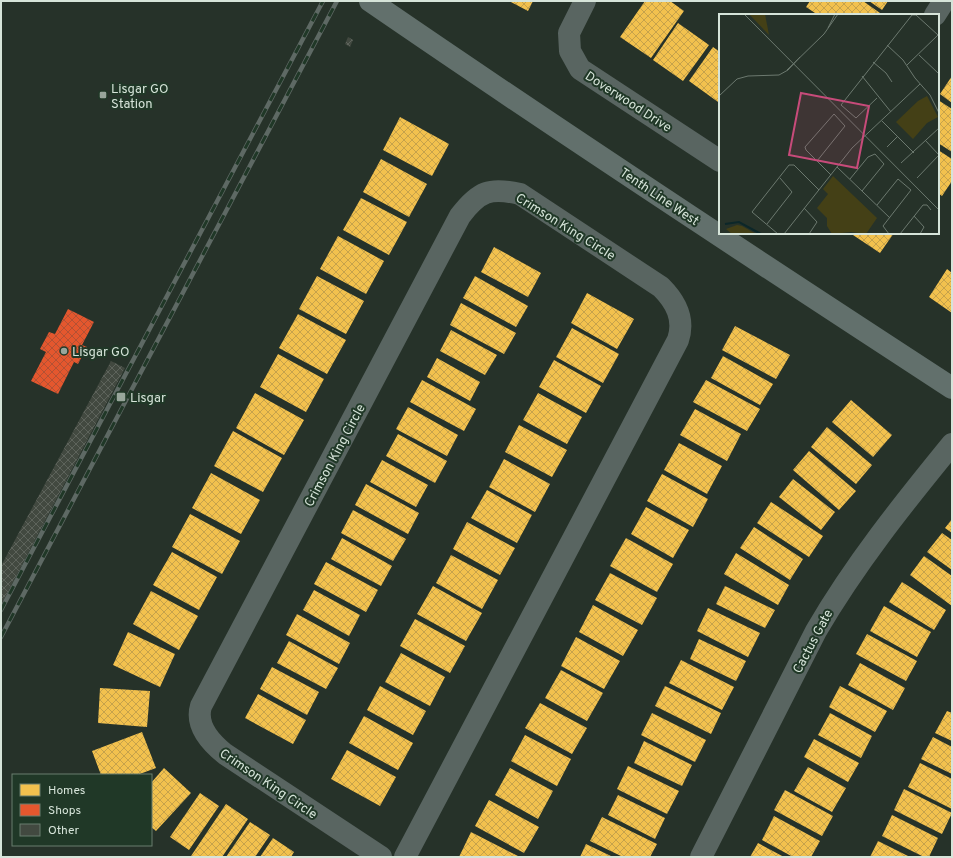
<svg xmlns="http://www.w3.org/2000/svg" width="953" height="858" font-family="Overpass,sans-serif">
<defs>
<pattern id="homes-cross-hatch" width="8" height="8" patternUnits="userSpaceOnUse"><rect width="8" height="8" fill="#f2c14e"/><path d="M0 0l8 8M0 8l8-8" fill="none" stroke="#c6a24b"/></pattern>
<pattern id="shops-cross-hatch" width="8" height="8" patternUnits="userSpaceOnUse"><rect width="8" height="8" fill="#e4572e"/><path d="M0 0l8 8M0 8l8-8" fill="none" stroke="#b35134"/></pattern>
<pattern id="building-cross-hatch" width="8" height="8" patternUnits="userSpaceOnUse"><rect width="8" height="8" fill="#424940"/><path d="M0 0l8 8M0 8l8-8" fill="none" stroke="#5d635b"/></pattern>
</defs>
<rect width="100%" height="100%" fill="#263229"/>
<!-- homes -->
<path fill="url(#homes-cross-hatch)" d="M509,1H533L528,11Z
M645,1H670L684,11L651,58L620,37Z
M810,1H863L880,13L879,15H818L806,7Z
M869,1H888L882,10Z
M678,23L709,45L683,81L653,60Z
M713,47L720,52V99L718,102L689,81Z
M952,76V103L940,94Z
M938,100L952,109V152L938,143Z
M400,117L449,144L432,176L383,150Z
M938,150L952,159V181L942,196L938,193Z
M381,159L427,184L409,217L363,192Z
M361,198L407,222L389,255L343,230Z
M850,233H894L880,253Z
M338,236L384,261L366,294L320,269Z
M494,247L541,273L528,297L481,272Z
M947,269L952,273V313L929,297Z
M317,276L364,301L346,334L299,309Z
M475,276L528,306L516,327L463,298Z
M587,293L634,319L617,349L571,323Z
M461,303L516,333L504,354L450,325Z
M298,314L346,340L327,374L279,348Z
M735,326L790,355L776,379L722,350Z
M572,328L619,354L603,383L556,357Z
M451,330L497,355L485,375L440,351Z
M278,354L324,379L306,412L260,387Z
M723,356L773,384L760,405L711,378Z
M437,358L480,382L470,401L427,377Z
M554,360L601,386L586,413L539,387Z
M422,380L476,409L464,431L410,402Z
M706,380L760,409L747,431L693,402Z
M255,393L304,420L284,455L236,428Z
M538,393L582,417L567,444L523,420Z
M851,400L892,435L873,457L832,422Z
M408,407L458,435L447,456L396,429Z
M695,409L741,434L727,461L680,435Z
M519,425L567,450L552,477L505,452Z
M827,427L872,465L856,484L811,447Z
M233,431L282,458L263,492L214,466Z
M398,434L447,461L435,483L386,456Z
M679,443L722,466L707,494L664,470Z
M809,451L856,491L839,510L793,470Z
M504,459L550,484L535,512L489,487Z
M382,460L428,485L416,507L370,482Z
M211,473L260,500L241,534L192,508Z
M662,474L708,499L693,527L647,501Z
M793,479L835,512L821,530L779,497Z
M366,484L419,513L408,534L355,505Z
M487,490L532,515L517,543L471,518Z
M771,502L823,536L809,557L757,523Z
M646,507L689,530L673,558L631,534Z
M353,510L406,539L393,561L341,533Z
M190,514L240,541L222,574L172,547Z
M952,519V533L945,528Z
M467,522L515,548L500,575L453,549Z
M754,527L803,559L790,580L740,548Z
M942,533L952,540V570L927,552Z
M342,538L392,566L381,586L331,559Z
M626,538L673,564L657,592L610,566Z
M172,552L217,577L199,610L153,585Z
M736,553L789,585L778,605L724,574Z
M451,555L498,580L482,609L436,583Z
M924,556L952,576V606L910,575Z
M326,562L378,590L366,612L314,584Z
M610,573L657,598L642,625L595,600Z
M902,582L946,610L934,630L889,602Z
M433,586L482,613L466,641L417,614Z
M725,586L775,610L765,628L716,604Z
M314,590L360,615L349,636L303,610Z
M151,591L198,616L179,650L133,624Z
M593,605L638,630L623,656L579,632Z
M884,606L931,632L917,657L870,631Z
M708,608L760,633L748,657L697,631Z
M297,614L350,643L339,664L286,635Z
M415,619L465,646L450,673L400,646Z
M128,632L175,654L160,687L113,665Z
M867,634L917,661L906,681L856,654Z
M576,637L620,661L604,689L561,666Z
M699,639L746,661L736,681L690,659Z
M289,641L338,668L326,689L277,663Z
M401,653L445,677L430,706L385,682Z
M681,660L734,687L722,710L669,683Z
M860,663L905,688L893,710L848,685Z
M272,667L319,692L307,715L260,689Z
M561,670L603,693L587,721L545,698Z
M380,686L426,711L413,735L367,710Z
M665,686L721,713L711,734L655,706Z
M840,686L887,711L875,732L829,707Z
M100,688L150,691L147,727L98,723Z
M258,694L306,720L293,744L245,718Z
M540,703L587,728L572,754L525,728Z
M947,711L952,713V741L935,733Z
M652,713L706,740L695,762L641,735Z
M830,713L872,736L861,758L818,735Z
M364,716L413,743L398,770L349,743Z
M142,732L156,768L137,775H101L92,751Z
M525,735L571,759L557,786L511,761Z
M933,737L952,747V774L921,759Z
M814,739L859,763L848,782L804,757Z
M644,741L692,765L682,786L634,763Z
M347,750L396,777L380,806L331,779Z
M920,763L952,779V809L908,787Z
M628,766L679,791L667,814L617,789Z
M808,767L846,788L832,812L794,791Z
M164,768L191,793L156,831L151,827V783Z
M510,768L553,791L538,819L495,795Z
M904,789L952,813L942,834L894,810Z
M785,790L833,816L822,836L774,810Z
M200,793L219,806L189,850L170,837Z
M618,795L665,818L655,839L608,815Z
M489,800L539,827L524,853L475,826Z
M226,804L248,819L222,857H192L191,856Z
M892,815L938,838L929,857H924L882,836Z
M774,816L820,841L811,857H793L762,840Z
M602,817L657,844L650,857H623L590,841Z
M250,822L270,835L255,857H226Z
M471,832L520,857H459Z
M273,838L294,852L291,857H260Z
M878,841L910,857H870Z
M758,843L784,857H750Z
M586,844L613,857H580Z"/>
<!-- shops -->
<path fill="url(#shops-cross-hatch)" d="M68,309L94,322L82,345L87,347L78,364L74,362L58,394L31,381L46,352L40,349L49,332L55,334Z"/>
<!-- building -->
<path fill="url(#building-cross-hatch)" d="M348,37L353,40L350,47L345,44Z
M111,361L125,368L1,605V566Z"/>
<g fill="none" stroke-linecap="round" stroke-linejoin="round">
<!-- street -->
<path stroke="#596561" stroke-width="22" d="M585,1L569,33L570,51L580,69L720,161
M935,15L944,1
M381,857L225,754C210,742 195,726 201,706L460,216C479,191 490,187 520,194L661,287C676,302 685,319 678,340L405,857
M701,857L816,631C855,564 903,504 952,444"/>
<!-- secondary -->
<path stroke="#62706c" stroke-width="22" d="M370,1C562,133 757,261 952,388"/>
<!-- rail casing -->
<g stroke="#5e6964" stroke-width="4.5">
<path id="rail" d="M1,610L323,1
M1,637L337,1"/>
</g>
<!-- rail -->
<use href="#rail" stroke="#203827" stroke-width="3" stroke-dasharray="9" stroke-linecap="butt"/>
</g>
<!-- markers -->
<g fill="#98a69b" stroke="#203827" stroke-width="1.5">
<rect x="99" y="91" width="8" height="8" rx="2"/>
<circle cx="64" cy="351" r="4"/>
<rect x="116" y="392" width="10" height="10" rx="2"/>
</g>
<g text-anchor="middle" stroke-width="4" stroke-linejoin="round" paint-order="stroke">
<!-- poi labels -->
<g font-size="13" fill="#d6e4d9" stroke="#203827" text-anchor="start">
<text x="111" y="93">Lisgar GO<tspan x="111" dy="15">Station</tspan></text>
<text x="72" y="356">Lisgar GO</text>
<text x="130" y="402">Lisgar</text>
</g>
<!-- street labels -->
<g font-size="13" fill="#d6e4d9" stroke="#203827">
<text transform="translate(629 101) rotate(33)" y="5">Doverwood Drive</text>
<text transform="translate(660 196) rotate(34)" y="5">Tenth Line West</text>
<text transform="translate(566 226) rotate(32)" y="5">Crimson King Circle</text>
<text transform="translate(334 455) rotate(-62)" y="5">Crimson King Circle</text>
<text transform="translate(812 641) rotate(-62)" y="5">Cactus Gate</text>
<text transform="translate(269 783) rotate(34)" y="5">Crimson King Circle</text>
</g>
</g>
<!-- overview -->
<g transform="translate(719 14)">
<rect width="220" height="220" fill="#263229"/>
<path d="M30,0H46L50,21Z" fill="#444016"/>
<path d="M208,82L219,103L208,109L194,125L177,108L199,87ZM114,162L158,204L147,220L132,218L113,220L108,212V204L98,194L109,180L104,175ZM18,211L23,212L37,220H13L7,215Z" fill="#444016"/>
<path fill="none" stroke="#0c2729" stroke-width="2" d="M6,210L20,208L42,220"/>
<path fill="none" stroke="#6c796f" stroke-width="1" d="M25,0L220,196M109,14L116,0M168,31L184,46L196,64L211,81L220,99M200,41L219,59M154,48L167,59L173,68M188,51L219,21M68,56L105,20L119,0M143,62L172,98M0,82L18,65L29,62L60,61L69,56L81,43M158,84L137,104L122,91L193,1H197L219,21M163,107L195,139M168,133L178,123M98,147L126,112L115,100L86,133L87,136L112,161M182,149L220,114M118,153L171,204M198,164L220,141L206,126M131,165L149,143L156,140L165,150L143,177M158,191L179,165L192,176L164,212L170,220M85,194L98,208L90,220M195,202L205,213L201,220M48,210L73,178L61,164M59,220L33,198L70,151H75L100,176M65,220L133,134L201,70M181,220L204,191H208L212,196"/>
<path fill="#c74b7a" fill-opacity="0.15" stroke="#c74b7a" stroke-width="2" d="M82,79L150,92L138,154L70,141Z"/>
<rect width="220" height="220" fill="none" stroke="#d6e4d9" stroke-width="2"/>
</g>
<!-- border -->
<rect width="953" height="858" fill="none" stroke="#d6e4d9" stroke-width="4"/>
<!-- legend -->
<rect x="12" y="774" width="140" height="72" fill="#203827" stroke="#697d6e"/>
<rect x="20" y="784" width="20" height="12" fill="#f2c14e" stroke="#697d6e"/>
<text x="48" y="794" font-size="12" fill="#d6e4d9">Homes</text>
<rect x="20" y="804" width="20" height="12" fill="#e4572e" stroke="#697d6e"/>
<text x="48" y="814" font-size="12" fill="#d6e4d9">Shops</text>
<rect x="20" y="824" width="20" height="12" fill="#424940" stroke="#697d6e"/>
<text x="48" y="834" font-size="12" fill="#d6e4d9">Other</text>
</svg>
